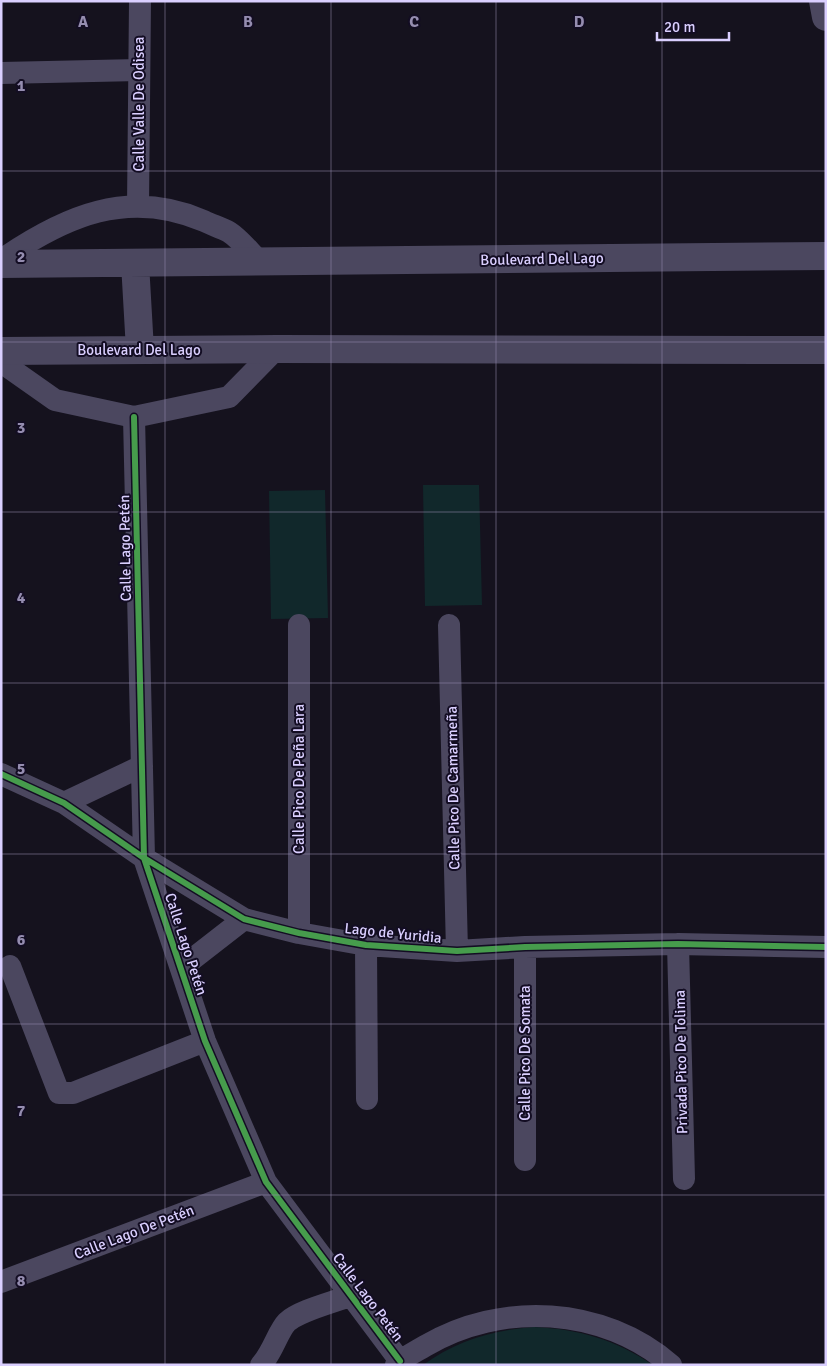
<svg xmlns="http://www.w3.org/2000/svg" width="827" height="1366" font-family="Signika,sans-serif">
<rect width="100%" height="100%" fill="#15121e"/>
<!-- green -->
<path fill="#11282b" d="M423,485H479L482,605L425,606Z
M325,490L328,618L271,619L269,491Z
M534,1327C579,1329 616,1340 653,1365H423C456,1341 493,1330 534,1327Z"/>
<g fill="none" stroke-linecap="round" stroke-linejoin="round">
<!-- minor -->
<path stroke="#4b475f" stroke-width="22" d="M1,73L139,70
M138,206L140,1
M1,260C65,216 128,188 204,221C212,225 222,228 229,232C240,239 250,252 259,261
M1,362L55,400L134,417L229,397L276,349
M134,417L144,858L205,1041L266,1182L400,1361
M299,625V933
M449,625L457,951
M1,774L64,803L144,858L244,919L299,933L366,945L457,951L525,947L678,944L826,947
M64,803L142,766
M678,944L684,1179
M366,945L367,1099
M10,966L59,1093H73L205,1041
M181,968L244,919
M525,1160V947
M1,1282L266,1182
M261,1365C273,1352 278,1331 287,1322C300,1310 335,1302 352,1295
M396,1365C404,1357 415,1352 425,1346C501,1301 603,1306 671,1365"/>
<!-- tertiary -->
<path stroke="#4b475f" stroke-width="28" d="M823,1L826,17
M135,263L140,350
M1,264L826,256
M1,351L276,349L826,350"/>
<!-- cycleway casing -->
<g stroke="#130d23" stroke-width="9">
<path id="cycleway" d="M134,417L144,858L205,1041L266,1182L400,1361
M1,774L64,803L144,858L244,919L299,933L366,945L457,951L525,947L678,944L826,947"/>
</g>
<!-- cycleway -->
<use href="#cycleway" stroke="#469c4c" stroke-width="6"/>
</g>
<!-- grid -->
<path fill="none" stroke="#958db0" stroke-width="1" stroke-opacity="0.55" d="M165,1V1365M331,1V1365M496,1V1365M662,1V1365M1,171H826M1,342H826M1,512H826M1,683H826M1,854H826M1,1024H826M1,1195H826"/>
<g text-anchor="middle" stroke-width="4" stroke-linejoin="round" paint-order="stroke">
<!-- street labels -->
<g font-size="15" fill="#dacfff" stroke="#130d23">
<text transform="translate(139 104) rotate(-90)" y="5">Calle Valle De Odisea</text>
<text transform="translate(542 259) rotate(-1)" y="5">Boulevard Del Lago</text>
<text x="139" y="355">Boulevard Del Lago</text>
<text transform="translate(125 548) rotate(-91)" y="5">Calle Lago Petén</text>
<text transform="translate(299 779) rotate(-90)" y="5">Calle Pico De Peña Lara</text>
<text transform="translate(453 788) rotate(-91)" y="5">Calle Pico De Camarmeña</text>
<text transform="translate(393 933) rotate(6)" y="5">Lago de Yuridia</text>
<text transform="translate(186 944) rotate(72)" y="5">Calle Lago Petén</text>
<text transform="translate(525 1053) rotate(-90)" y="5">Calle Pico De Somata</text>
<text transform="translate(681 1062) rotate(-91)" y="5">Privada Pico De Tolima</text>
<text transform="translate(134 1232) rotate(-21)" y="5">Calle Lago De Petén</text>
<text transform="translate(368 1297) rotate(53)" y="5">Calle Lago Petén</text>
</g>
</g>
<g font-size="16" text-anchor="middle" font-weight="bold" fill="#958db0" stroke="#130d23" stroke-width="4" stroke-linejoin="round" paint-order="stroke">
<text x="83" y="27">A</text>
<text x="248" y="27">B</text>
<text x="414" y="27">C</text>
<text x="579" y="27">D</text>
<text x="21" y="91">1</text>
<text x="21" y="262">2</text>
<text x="21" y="433">3</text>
<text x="21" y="603">4</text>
<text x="21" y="774">5</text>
<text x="21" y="945">6</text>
<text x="21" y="1116">7</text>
<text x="21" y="1286">8</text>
</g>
<!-- border -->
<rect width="827" height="1366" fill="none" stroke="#dacfff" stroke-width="5"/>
<!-- scale -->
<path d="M657 32v8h72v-8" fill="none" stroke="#dacfff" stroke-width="2.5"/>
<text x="664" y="32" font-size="15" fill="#dacfff" stroke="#130d23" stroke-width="4" paint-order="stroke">20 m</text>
</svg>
